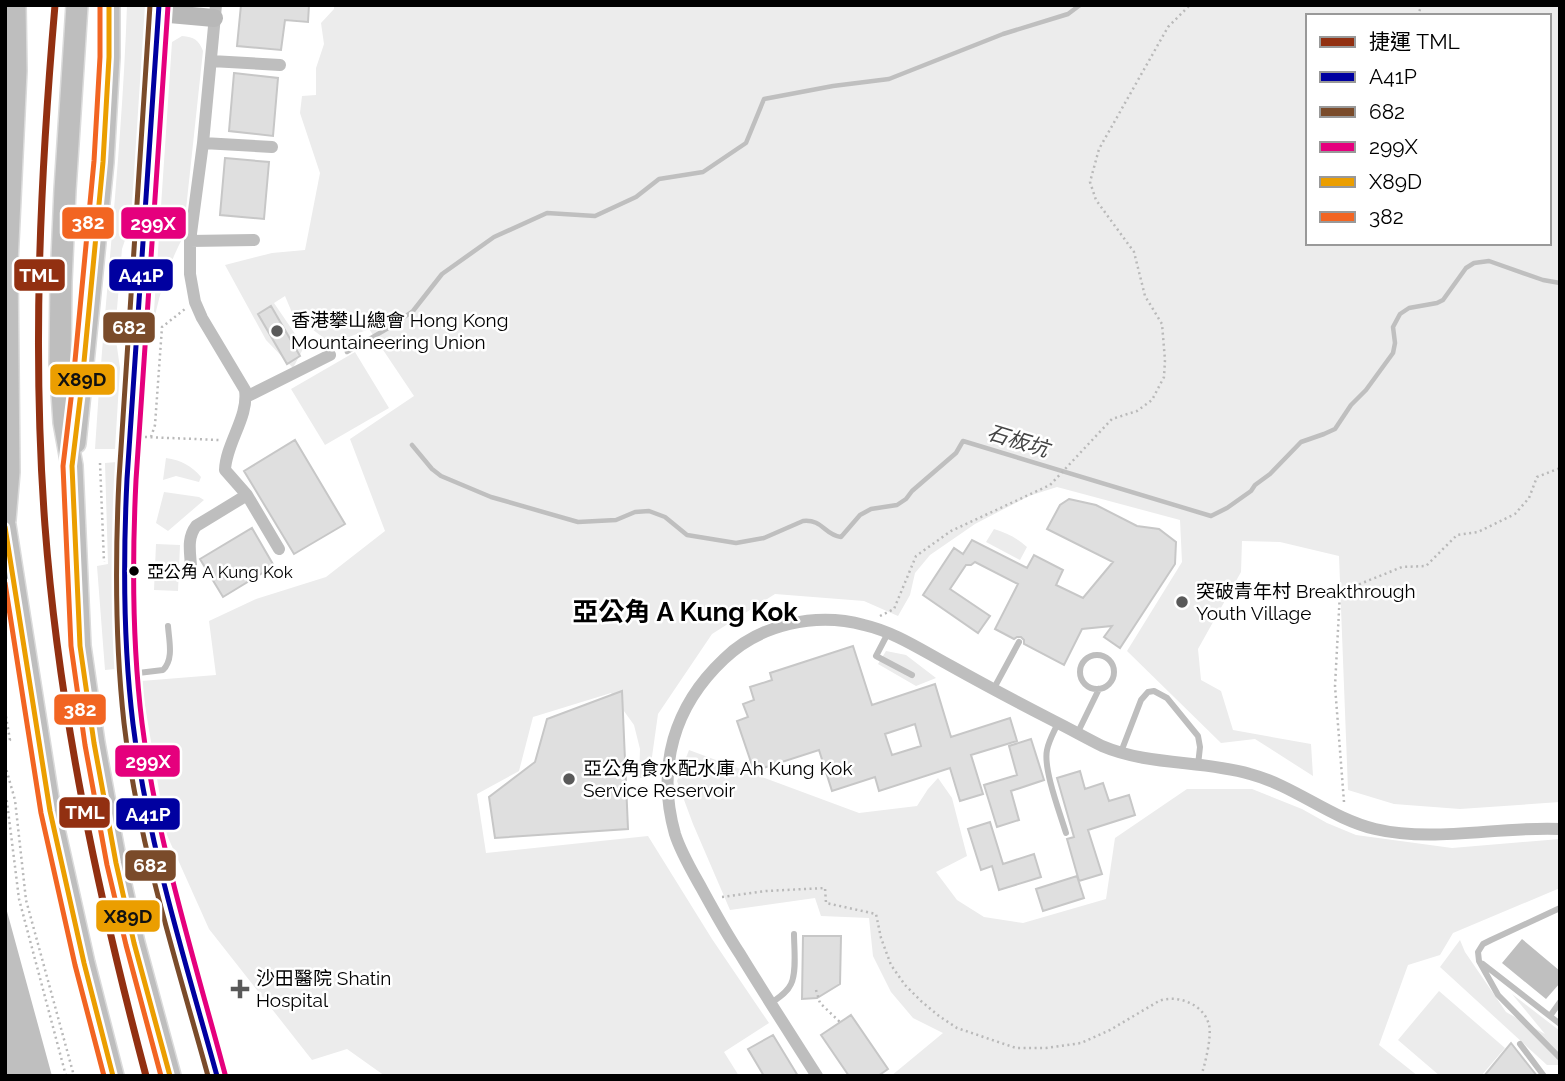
<svg xmlns="http://www.w3.org/2000/svg" width="1565" height="1081" font-family="Raleway,'Noto Sans TC',sans-serif">
<rect width="100%" height="100%" fill="#fff"/>
<!-- green -->
<path fill="#ececec" fill-rule="evenodd" d="M127,5H149L132,219L122,249L115,333L120,368L115,449H95C104,301 122,154 127,5Z
M334,5H1560V802L1460,809L1394,804L1348,790L1339,556L1280,542L1242,541L1241,572L1198,649L1201,680L1221,691L1233,730L1311,744L1313,776L1255,739L1221,743L1127,651L1182,562L1180,520L1057,487L1029,496L975,524L930,555L915,573L910,595L898,616L864,601L775,594L712,634L658,714L649,778H639L640,749L634,725L611,693L533,717L519,771L477,794L486,853L648,836L712,939L769,1023L724,1052L739,1076H385L347,1049L312,1060L209,929L166,833L141,681L216,675L209,621L256,599L326,577L385,531L350,439L414,396L369,329L332,344L293,315L285,296L274,303L304,347L293,368L266,340L225,265L272,253L305,250L320,173L300,113L302,96L316,95V68L324,44L321,23L334,9ZM1308,16H1549V243H1308Z
M182,36C194,37 199,40 203,51L183,237C168,266 159,294 153,326L172,42Z
M355,352L389,408L325,445L291,389Z
M166,458C181,460 192,466 201,477L199,482L176,476L163,480Z
M117,462L115,669L105,670L97,566L108,564L105,463Z
M164,492L199,497L204,500L168,531L156,523Z
M994,529C1007,533 1017,538 1027,547L1020,560L986,542Z
M156,544L180,545L178,591L154,590Z
M886,651L906,655L936,678L916,686L878,664Z
M689,750L859,813L917,806L928,789L938,778L952,798L967,856L936,872L957,900L984,917L1023,923L1106,899L1115,838L1187,789H1252L1302,809L1327,823L1356,835L1452,848L1560,839V888L1453,933L1440,955L1408,965L1379,1045L1418,1076H891L943,1033L913,1018L891,992L873,956L869,918L821,916L815,898L730,910L693,824L677,781Z
M1460,940L1465,952L1506,1012L1545,1034L1512,994L1560,1031V1065H1547L1440,967Z
M1439,991L1505,1048L1481,1076H1440L1398,1040Z"/>
<!-- water -->
<path fill="#bfbfbf" d="M5,904L52,1076H5Z
M1522,939L1560,971V983L1546,999L1502,963Z"/>
<g fill="none" stroke-linecap="round" stroke-linejoin="round">
<!-- stream -->
<path stroke="#bfbfbf" stroke-width="4.5" d="M347,352L390,327L413,311L442,274L494,237L547,213L595,216L636,197L659,179L703,172L746,143L764,99L833,86L889,79L1003,34L1068,14L1080,5
M412,445L432,469L441,476L491,497L578,522L616,520L635,512L649,511L665,517L687,535L736,543L764,538L803,521C823,519 824,535 841,537L860,515L871,509L897,505L906,499L912,491L956,453L963,441L1211,516L1227,508L1251,491L1255,485L1270,474L1301,442L1324,434L1335,429L1351,405L1366,390L1393,353L1395,343L1393,327L1400,314L1409,308L1437,303L1443,300L1466,268L1474,263L1489,261L1543,280L1560,283"/>
</g>
<!-- building -->
<path fill="#dfdfdf" stroke="#c7c7c7" stroke-width="2" fill-rule="evenodd" d="M241,5H309L308,22L285,20L281,50L237,46Z
M234,73L278,78L273,136L229,131Z
M225,158L269,162L264,219L220,215Z
M271,306L300,356L287,364L258,314Z
M295,440L345,524L294,554L244,471Z
M1069,499L1096,505L1137,526L1159,529L1176,542L1175,564L1120,648L1104,637L1112,626L1082,629L1064,665L1024,644V640L1021,637H1017L1014,639L995,629L1018,584L975,562L971,565H966L950,589L990,616L978,633L923,595L954,548L963,554L972,540L1027,568L1034,555L1063,570L1056,585L1083,598L1113,562L1047,529L1060,505Z
M252,528L274,566L223,597L200,559Z
M853,646L872,705L935,684L951,737L1010,718L1017,741L971,755L983,794L960,801L950,768L879,791L875,777L832,791L819,750L754,771L737,721L748,717L743,704L754,700L750,687L772,680L770,673ZM915,724L921,746L892,755L885,734Z
M622,691L628,829L495,838L489,797L535,762L547,719Z
M1031,739L1044,780L1011,791L1019,820L997,827L984,785L1017,775L1009,746Z
M1080,771L1085,789L1103,783L1109,801L1129,795L1135,815L1088,830L1102,874L1079,881L1067,839L1074,837L1057,778Z
M990,822L1003,864L1034,854L1041,877L999,890L992,866L981,870L968,829Z
M1077,876L1084,898L1043,911L1036,889Z
M803,936H841L840,984L817,998L802,999Z
M851,1015L888,1069L878,1076H849L821,1035Z
M773,1035L798,1076H764L748,1049Z
M1511,1043L1537,1076H1484Z"/>
<g fill="none" stroke-linecap="round" stroke-linejoin="round">
<!-- highway casing -->
<g stroke="#dbdbdb" stroke-width="24">
<path id="highway" d="M77,5L65,190L61,282L60,363L64,422L72,466L80,646L94,743L116,863L134,943L170,1076
M75,443L103,162L109,57V5
M5,520L9,472L7,263L16,71L15,5
M5,525L50,811L84,963L113,1076"/>
</g>
<!-- path -->
<path stroke="#b9b9b9" stroke-width="2.5" stroke-dasharray="2 3.5" stroke-linecap="butt" d="M1417,16L1422,5
M145,437L219,440
M151,437L155,425L162,327L185,309
M100,463L104,562
M880,616L894,609L916,556L951,531L1050,485L1112,419L1137,411L1152,400L1164,377L1165,360L1162,324L1145,296L1134,252L1096,200L1090,182L1099,149L1168,27L1190,5
M5,711L10,740L5,741
M5,765L15,800L26,900L74,1076
M5,795L7,802L19,899L66,1076
M1344,802L1335,686L1340,592L1402,567L1426,566L1457,535L1478,532L1515,514L1529,498L1537,477L1560,468
M722,897L766,891L825,888L826,903L876,914L881,938L891,965L905,985L921,1001L939,1016L957,1028L1016,1048H1046L1081,1043L1110,1030L1159,1001C1177,994 1204,1004 1209,1025C1212,1036 1205,1065 1201,1076
M816,990L820,1003L842,1024"/>
<!-- lane -->
<path stroke="#bebebe" stroke-width="6" d="M888,633L876,656L912,675
M1080 672a17 17 0 1 1 34 0a17 17 0 1 1-34 0Z
M130,674L163,670C174,659 169,641 168,626
M993,690L1019,642
M1058,723C1054,732 1049,740 1047,750C1043,769 1060,813 1066,833
M1077,734L1099,689
M1121,752L1141,700L1148,692L1154,691L1167,698L1198,736L1200,747L1198,765
M1560,908L1491,940L1483,944L1478,952L1479,961L1498,995L1560,1058
M1483,964L1560,1024
M771,1003C778,998 787,993 791,984C797,972 794,948 794,934
M1550,1016L1560,1002
M1520,1044L1544,1076"/>
<!-- street -->
<path stroke="#bebebe" stroke-width="12" d="M216,5L203,143L190,241V274L195,302L202,318L245,390C249,417 226,443 225,470L247,495L279,549
M211,61L280,65
M203,143L272,147
M190,241L254,240
M246,397L330,355
M191,566C190,551 187,538 196,526L247,495
M817,1076C791,1035 765,995 740,954C726,933 714,911 702,889C692,871 681,853 675,834C656,767 674,706 724,659C760,624 816,612 864,625C895,632 923,651 951,666C985,685 1019,703 1054,721C1070,729 1086,738 1102,746C1149,766 1202,760 1250,774C1295,786 1330,818 1375,829C1434,843 1499,826 1560,829"/>
<!-- secondary -->
<path stroke="#b8b8b8" stroke-width="18" d="M159,5C151,125 143,244 135,363C128,466 119,570 128,673C138,811 181,943 217,1076
M158,13L214,18"/>
<!-- highway -->
<use href="#highway" stroke="#bebebe" stroke-width="21"/>
<!-- bus-1 casing -->
<g stroke="#fff" stroke-width="10">
<path id="bus-1" d="M159,5L127,479C123,561 123,642 133,724C148,844 185,960 217,1076"/>
</g>
<!-- bus-2 casing -->
<g stroke="#fff" stroke-width="10">
<path id="bus-2" d="M150,5L119,479C115,561 115,642 124,723C138,843 176,960 208,1076"/>
</g>
<!-- bus-3 casing -->
<g stroke="#fff" stroke-width="10">
<path id="bus-3" d="M168,6L136,480C132,561 132,642 142,723C157,842 194,958 225,1074"/>
</g>
<!-- bus-4 casing -->
<g stroke="#fff" stroke-width="10">
<path id="bus-4" d="M109,5V57L103,162L82,383L72,466L80,646L94,743L116,863L134,943L170,1076
M5,527L50,811L84,963L113,1076"/>
</g>
<!-- bus-5 casing -->
<g stroke="#fff" stroke-width="10">
<path id="bus-5" d="M100,5V57L94,161L73,382L63,466L71,646L85,745L107,865L126,945L161,1076
M5,583L41,813L75,965L104,1076"/>
</g>
<!-- bus-1 -->
<use href="#bus-1" stroke="#0000a0" stroke-width="5"/>
<!-- bus-2 -->
<use href="#bus-2" stroke="#7a4b2a" stroke-width="5"/>
<!-- bus-3 -->
<use href="#bus-3" stroke="#e5007d" stroke-width="5"/>
<!-- bus-4 -->
<use href="#bus-4" stroke="#eb9e00" stroke-width="5"/>
<!-- bus-5 -->
<use href="#bus-5" stroke="#f26522" stroke-width="5"/>
<!-- metro-1 casing -->
<g stroke="#fff" stroke-width="12">
<path id="metro-1" d="M55,5C40,179 32,352 45,526C59,713 98,895 146,1076"/>
</g>
<!-- metro-1 -->
<use href="#metro-1" stroke="#923011" stroke-width="7"/>
</g>
<!-- markers -->
<g fill="#595959" stroke="#fff" stroke-width="2.5">
<circle cx="277" cy="331" r="7"/>
<circle cx="1182" cy="602" r="7"/>
<circle cx="569" cy="779" r="7"/>
<path d="M236.5 978.5h7v7h7v7h-7v7h-7v-7h-7v-7h7z"/>
</g>
<circle fill="#000" stroke="#fff" stroke-width="2.5" cx="134" cy="571" r="6"/>
<g text-anchor="middle" stroke-width="5" stroke-linejoin="round" paint-order="stroke">
<!-- bus labels -->
<g font-size="17" fill="#000" stroke="#fff" text-anchor="start">
<text x="147" y="578">亞公角 A Kung Kok</text>
</g>
<!-- poi labels -->
<g font-size="19" fill="#000" stroke="#fff" text-anchor="start">
<text x="291" y="327">香港攀山總會 Hong Kong<tspan x="291" dy="22">Mountaineering Union</tspan></text>
<text x="1196" y="598">突破青年村 Breakthrough<tspan x="1196" dy="22">Youth Village</tspan></text>
<text x="583" y="775">亞公角食水配水庫 Ah Kung Kok<tspan x="583" dy="22">Service Reservoir</tspan></text>
<text x="256" y="985">沙田醫院 Shatin<tspan x="256" dy="22">Hospital</tspan></text>
</g>
<!-- water labels -->
<g font-size="21" font-style="italic" fill="#444" stroke="#fff">
<text transform="translate(1018 441) rotate(17)" y="7">石板坑</text>
</g>
<!-- district labels -->
<g font-size="26" font-weight="bold" fill="#000" stroke="#fff">
<text x="685" y="621">亞公角 A Kung Kok</text>
</g>
</g>
<g stroke="#fff" stroke-width="2.5">
<rect x="61" y="206" width="54" height="34" rx="7" fill="#f26522"/>
<rect x="120" y="206" width="67" height="34" rx="7" fill="#e5007d"/>
<rect x="13" y="258" width="53" height="34" rx="7" fill="#923011"/>
<rect x="108" y="258" width="66" height="34" rx="7" fill="#0000a0"/>
<rect x="102" y="311" width="54" height="33" rx="7" fill="#7a4b2a"/>
<rect x="49" y="363" width="67" height="33" rx="7" fill="#eb9e00"/>
<rect x="53" y="693" width="54" height="33" rx="7" fill="#f26522"/>
<rect x="114" y="744" width="67" height="34" rx="7" fill="#e5007d"/>
<rect x="58" y="796" width="53" height="33" rx="7" fill="#923011"/>
<rect x="115" y="797" width="66" height="34" rx="7" fill="#0000a0"/>
<rect x="124" y="849" width="53" height="33" rx="7" fill="#7a4b2a"/>
<rect x="95" y="899" width="66" height="34" rx="7" fill="#eb9e00"/>
</g>
<g font-size="19" text-anchor="middle" font-weight="bold" fill="#fff">
<text x="88" y="229">382</text>
<text x="153" y="230">299X</text>
<text x="39" y="282">TML</text>
<text x="141" y="282">A41P</text>
<text x="129" y="334">682</text>
<text x="80" y="716">382</text>
<text x="148" y="768">299X</text>
<text x="85" y="819">TML</text>
<text x="148" y="821">A41P</text>
<text x="150" y="872">682</text>
</g>
<g font-size="19" text-anchor="middle" font-weight="bold" fill="#111">
<text x="82" y="386">X89D</text>
<text x="128" y="923">X89D</text>
</g>
<!-- border -->
<rect width="1565" height="1081" fill="none" stroke="#000000" stroke-width="14"/>
<!-- legend -->
<rect x="1306" y="14" width="245" height="231" fill="#ffffff" stroke="#999999" stroke-width="2"/>
<rect x="1320" y="37" width="35" height="10" fill="#923011" stroke="#999999" stroke-width="2"/>
<text x="1369" y="49" font-size="21" fill="#000000">捷運 TML</text>
<rect x="1320" y="72" width="35" height="10" fill="#0000a0" stroke="#999999" stroke-width="2"/>
<text x="1369" y="84" font-size="21" fill="#000000">A41P</text>
<rect x="1320" y="107" width="35" height="10" fill="#7a4b2a" stroke="#999999" stroke-width="2"/>
<text x="1369" y="119" font-size="21" fill="#000000">682</text>
<rect x="1320" y="142" width="35" height="10" fill="#e5007d" stroke="#999999" stroke-width="2"/>
<text x="1369" y="154" font-size="21" fill="#000000">299X</text>
<rect x="1320" y="177" width="35" height="10" fill="#eb9e00" stroke="#999999" stroke-width="2"/>
<text x="1369" y="189" font-size="21" fill="#000000">X89D</text>
<rect x="1320" y="212" width="35" height="10" fill="#f26522" stroke="#999999" stroke-width="2"/>
<text x="1369" y="224" font-size="21" fill="#000000">382</text>
</svg>
